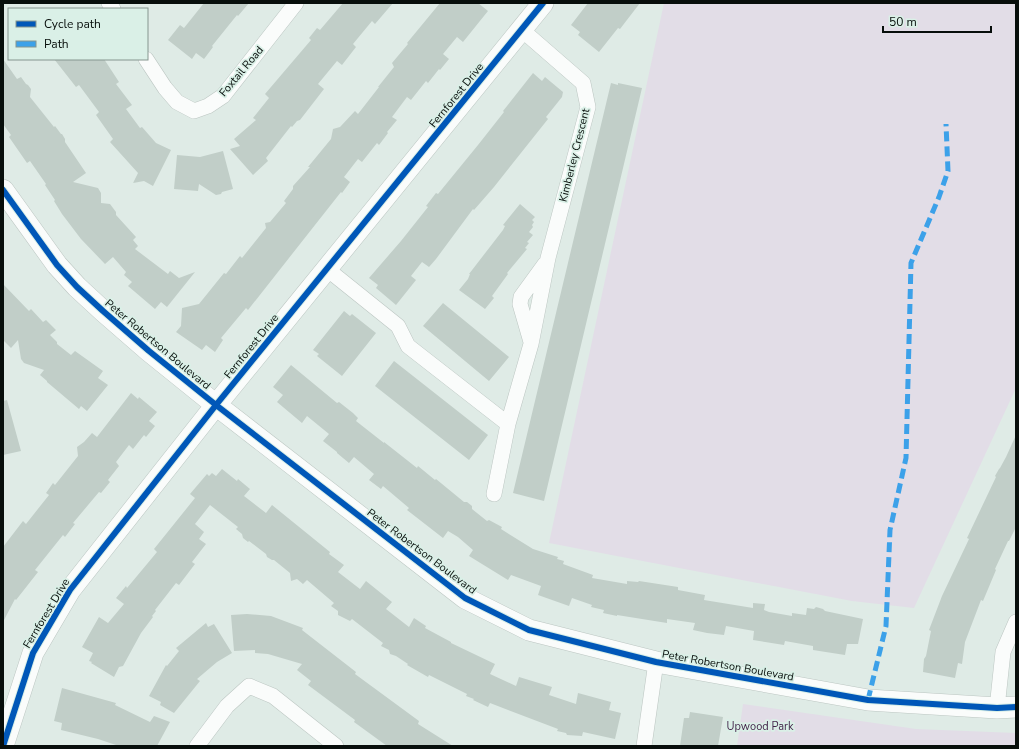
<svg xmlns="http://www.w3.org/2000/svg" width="1019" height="749" font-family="'Nunito Sans',sans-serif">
<rect width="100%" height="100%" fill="#dfebe6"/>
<!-- green -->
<path fill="#e2dde7" d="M664,3H1016V388L914,608L852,601L549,543Z
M743,704L916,729L1016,733V746H737Z"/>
<!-- building -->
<path fill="#c1cec8" d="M204,3H249L238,16L237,15L212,46L213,47L204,59L196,53L192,59L168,40L180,25L184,28Z
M343,3H393L375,24L372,21L353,44L356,47L342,65L337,61L318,84L324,89L300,120L297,121L292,127L291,126L266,158L268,161L253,175L230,149L240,146L234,139L256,120L253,118L269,98L265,94L311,40L309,38L317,28L320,30Z
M440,3H478L488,11L463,42L457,37L443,54L449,59L440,70L439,69L428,83L426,81L411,100L407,97L392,117L397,120L387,132L388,133L379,145L377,143L362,162L358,159L344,177L350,182L342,193L341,192L248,310L246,308L221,338L223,340L215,352L206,345L202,350L176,332L181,326L182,308L199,304L224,273L226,274L240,256L242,258L266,228L265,223L270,222L286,203L284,201L293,189V186L310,167H308L331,139L333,129L340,127L355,111L358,114L379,87H378L394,67L392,63L408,44L407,43Z
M588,3H640L620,29L618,28L599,52L578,35L580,32L571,25Z
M3,59L17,79L21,77L26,84L28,85L31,89L30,97L54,127L55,126L61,134H62L65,139V142L86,173L73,182L98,188L101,193V203L110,204L116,212V215L136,237L133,240L138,246L135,249L168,274L170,271L179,278L195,272L167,307L161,302L155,309L128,286L132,282L124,275L126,272L113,257L105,264L81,239L62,214L54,201L55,200L45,185L46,184L30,161L27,163L9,137L11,135L3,124Z
M54,59H104L119,82L116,84L132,105L126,109L140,128L142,127L156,143L171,150L153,186L144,181L133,183L138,173L110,142L113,139L96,115L99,112L79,85L76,87Z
M533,73L542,81L545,77L563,92L562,97L546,117L548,119L494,187L474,210L473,209L436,259L429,267L422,262L411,276L416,280L396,305L376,288L378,285L369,278L401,241L428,207L426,206L436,193L438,194L478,145L504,112L503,111Z
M611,83L618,85V83L642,88L544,501L513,493Z
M223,151L233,189L222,192L221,194L216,195L199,184L198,191L174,189L177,155L200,157Z
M520,204L535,217L532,220L534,222L532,225L533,227L529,232L533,235L527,242L529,243L525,248L527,249L507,273L508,274L492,296L494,298L485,309L459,290L468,279L470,274H469L503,230L505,226L503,225Z
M3,284L29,311L31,309L43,322L46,320L56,330L50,335L57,342V344L71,355L75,351L103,371L98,378L108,385L87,411L81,406L79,409L47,382V381L40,375L44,370L24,363L21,359L18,340L11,348L3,340Z
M443,303L509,357L489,381L423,326Z
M344,311L350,316L352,314L376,333L342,376L317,356L319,354L313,350Z
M394,361L488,435L469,460L375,386Z
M291,365L337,403L339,402L353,413L358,418L356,421L384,443V442L417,468L418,466L435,480L436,479L464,502H467L472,506V509L487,521L489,520L502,527L501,529L533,549L558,557L557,559L564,561L563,564L593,575L592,578L627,584V581L638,582L639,581L678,587V590L705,595L704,600L753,608V603L765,604L764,610L769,612L792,616V613L806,615L807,608L814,609L816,607L823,609L825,611L863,619L858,644H847L845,655L813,650V646L785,641L784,645L753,640L754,631L726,626L724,635L707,633L693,630L695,623L667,619V623L617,615V616L603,613L604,610L591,607L592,605L572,598L569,606L538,595L541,586L511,575L508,580L469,556L473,550L458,537L448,531L443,538L407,510L409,508L383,486L381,489L369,480L374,474L354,457L349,463L337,453V452L323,441L329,434L307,416L302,423L277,402L283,395L273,387Z
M131,393L138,399L139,397L157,412L149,421L155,426L146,437L144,435L133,449L129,445L116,462L119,466L108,480L110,482L101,493L99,492L73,523L75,524L65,537L63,535L35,570L38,572L16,600L15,599L3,622V547L23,521L26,524L49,495L46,493L53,483L55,485L78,456L77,447L84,442L92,433L97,437Z
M7,400L21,451L3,455V401Z
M1016,435V527L1009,541H1008L995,569L996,570L983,601L981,600L965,642L962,664L958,663L955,678L923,672L924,659L926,656L931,631L929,630L942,596L969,539L967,538L996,477L995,476L999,469L1000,468L1006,457Z
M222,469L237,481L238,479L250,489L244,496L266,513L272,505L330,552L329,554L344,565L338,572L360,589L366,581L392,602L386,609L409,627L414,618L426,626L425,628L451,642V643L495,664L490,674L516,686L519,677L552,687L549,695L576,704L578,693L611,702L609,710L621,713L615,739L583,732L582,736L567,735L566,733L557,731L558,729L490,703L488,707L473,700L474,699L466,696L467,694L429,675L428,677L407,665L408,664L396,656L390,654L389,650L381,646L383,643L352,619L350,621L338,615V611L331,606L334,603L307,580L303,584L297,579L291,581L290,573L274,560H272L267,557L266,554L249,541L248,542L243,538L242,534L236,529L238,527L210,505L195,524L204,532L199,539L206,544L192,562L195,564L179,585L176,583L155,610L156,611L152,616L153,617L141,633L123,666L119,667L114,677L91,663L92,662L89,661L93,653L82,647L99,617L108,623L124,604L116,598L126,586L127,588L157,552L154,549L195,498L190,494L207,474L209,476L212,473L216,476Z
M247,614L271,616L303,628L302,630L356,672L355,674L419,721L418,724L453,746H387L354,722L355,720L308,685L311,681L297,670L302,664L268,654L255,653V650L234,651L231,615Z
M206,623L208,627L214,624L232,653L217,662L197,679L200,681L174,713L160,705L161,702L149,696L166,665L167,666L179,651L176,648Z
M62,688L116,703L115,705L150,722L154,716L170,722L157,746H119L98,739L61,730L62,723L54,721Z
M690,712L723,717L718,746H680L684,718H689Z"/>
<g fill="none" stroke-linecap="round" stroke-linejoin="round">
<!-- street casing -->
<g stroke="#bcc6c2" stroke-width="16">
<path id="street" d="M109,3L113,9
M146,59L165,88L177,102L194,111L208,106L223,96L296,3
M327,269L398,326L408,346L508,424
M531,342L520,304L521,297L545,264
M494,494L508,424L531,344L548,258L588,107L583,83L522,30
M997,708L1003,652L1016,622
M197,746L227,706L249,686L273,696L336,746
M644,746L656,662"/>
</g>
<!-- secondary casing -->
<g stroke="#bcc6c2" stroke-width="22">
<path id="secondary" d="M3,190L57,265L77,287L103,311L149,351L216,405L465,598L529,630L656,662L868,700L997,708L1016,707
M3,746L33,653L70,590L216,405L543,3"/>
</g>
<!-- street -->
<use href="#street" stroke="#fafcfb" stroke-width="15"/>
<!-- secondary -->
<use href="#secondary" stroke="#fafcfb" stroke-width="21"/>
<!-- quiet -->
<path stroke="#3ca1e9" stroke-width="5" stroke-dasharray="10 5" stroke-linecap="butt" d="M868,700L886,626L890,530L906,458L911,263L939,197L948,171L946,124"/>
<!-- cycleway casing -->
<g stroke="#daf0e7" stroke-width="8">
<path id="cycleway" d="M3,190L57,265L77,287L103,311L149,351L216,405L465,598L529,630L656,662L868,700L997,708L1016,707
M3,746L33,653L70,590L216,405L543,3"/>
</g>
<!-- cycleway -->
<use href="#cycleway" stroke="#0057b8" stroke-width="6"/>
</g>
<g text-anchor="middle" stroke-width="3.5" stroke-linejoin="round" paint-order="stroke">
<!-- street labels -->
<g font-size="11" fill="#070e0b" stroke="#daf0e7">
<text transform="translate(241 71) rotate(-50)" y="4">Foxtail Road</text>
<text transform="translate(456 95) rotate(-51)" y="4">Fernforest Drive</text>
<text transform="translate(574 155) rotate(-76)" y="4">Kimberley Crescent</text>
<text transform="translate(158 344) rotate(40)" y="4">Peter Robertson Boulevard</text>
<text transform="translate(251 346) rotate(-51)" y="4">Fernforest Drive</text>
<text transform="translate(422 551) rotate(37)" y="4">Peter Robertson Boulevard</text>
<text transform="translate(46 613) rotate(-59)" y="4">Fernforest Drive</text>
<text transform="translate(728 665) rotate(10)" y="4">Peter Robertson Boulevard</text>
</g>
<!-- park labels -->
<g font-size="11" fill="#45264c" stroke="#daf0e7">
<text x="760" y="730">Upwood Park</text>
</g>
</g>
<!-- border -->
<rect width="1019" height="749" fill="none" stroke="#070e0b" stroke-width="8"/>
<!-- legend -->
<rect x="8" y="8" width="140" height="52" fill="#daf0e7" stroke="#86968f"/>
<rect x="16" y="21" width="20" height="6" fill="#0057b8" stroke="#86968f"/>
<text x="44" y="28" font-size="12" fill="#070e0b">Cycle path</text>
<rect x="16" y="41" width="20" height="6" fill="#3ca1e9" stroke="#86968f"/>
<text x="44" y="48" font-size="12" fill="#070e0b">Path</text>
<!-- scale -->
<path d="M883 26v6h108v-6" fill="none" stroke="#070e0b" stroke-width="2"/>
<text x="889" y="26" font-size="12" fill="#070e0b" stroke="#daf0e7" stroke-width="3" paint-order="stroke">50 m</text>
</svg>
